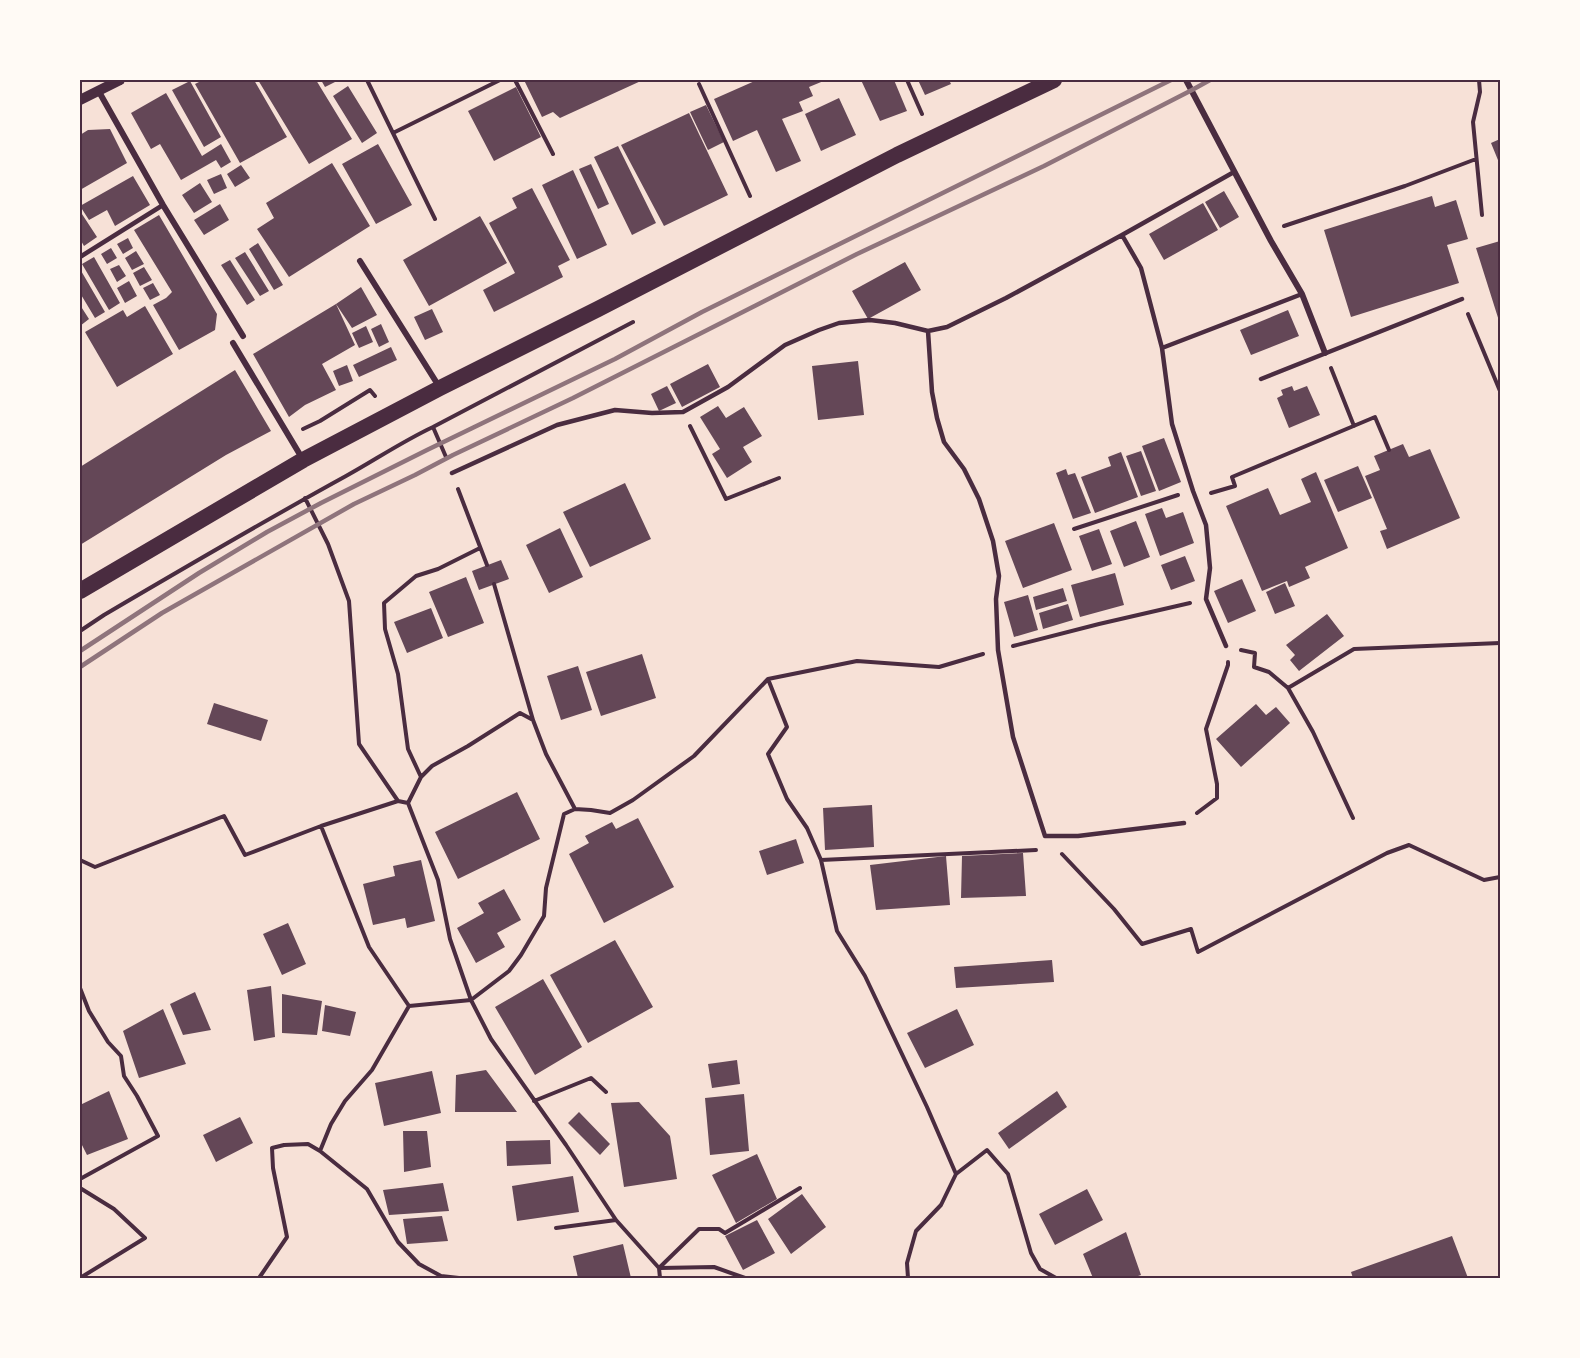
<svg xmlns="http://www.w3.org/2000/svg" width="1580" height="1358" font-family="Raleway,sans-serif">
<rect width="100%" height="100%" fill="#f7e1d7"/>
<!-- building -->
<path fill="#644757" d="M203,80H254L287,137L240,163L195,84Z
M258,80H316L352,139L309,164Z
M321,80H339L325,87Z
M524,80H643L560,118L553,112L542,117Z
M757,80H826L809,87L813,96L799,102L803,111L782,119L801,161L776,172L757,130L733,141L714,99Z
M861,80H894L907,111L880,121Z
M918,80H949L951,84L925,95Z
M190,81L221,137L204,147L172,90Z
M348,86L377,133L362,143L333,96Z
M516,87L541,137L494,161L468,111Z
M166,93L202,156L221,144L231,162L221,168L216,160L181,180L160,144L151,149L131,113Z
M839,98L856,135L821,151L805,114Z
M706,105L724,142L708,150L690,112Z
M689,113L728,195L664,226L621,145Z
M110,129L127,163L80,190V135L88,130Z
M1500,139V165L1491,143Z
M378,144L412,205L376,224L342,164Z
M618,146L656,223L632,235L594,157Z
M332,163L370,226L289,277L257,229L274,218L266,203Z
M591,164L609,204L598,209L579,169Z
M241,165L250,178L235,187L227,174Z
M573,170L607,245L577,259L542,185Z
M221,174L227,188L214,194L207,180Z
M133,176L150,205L115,226L107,210L89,220L80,206Z
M200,183L212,202L194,213L182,195Z
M532,188L570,260L558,266L563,277L494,312L483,290L515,273L489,223L517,208L512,198Z
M1224,191L1239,217L1220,228L1205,202Z
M1432,196L1435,207L1456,200L1468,239L1447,245L1459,283L1351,317L1324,230Z
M1203,203L1218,230L1164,260L1149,234Z
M220,204L229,220L204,235L194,220Z
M80,211L97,237L84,246L80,239Z
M159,215L217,314L215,330L179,350L153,305L166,298L172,292L134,230Z
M480,216L507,263L429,306L403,260Z
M128,238L133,248L123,254L117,244Z
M1500,241V324L1476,248Z
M258,243L283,285L274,290L249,249Z
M111,248L117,258L107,264L101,254Z
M136,251L144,264L132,270L125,258Z
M245,252L269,291L260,296L235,258Z
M94,257L120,303L109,310L82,264Z
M230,260L255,300L247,305L221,265Z
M905,262L921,290L868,319L852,291Z
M119,265L126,276L117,282L110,269Z
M144,267L152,280L140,286L133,273Z
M80,269L105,312L95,318L80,293Z
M129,281L137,296L125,303L117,288Z
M153,283L160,295L150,300L143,288Z
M361,287L377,315L352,328L336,304L355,345L322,364L336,390L305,405L289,417L253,354L336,304Z
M80,305L89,319L80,326Z
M145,306L173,354L117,387L85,332L123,310L127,317Z
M432,309L443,332L425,340L414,317Z
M1288,310L1299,336L1251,355L1240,330Z
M381,324L389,342L379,347L371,329Z
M366,326L373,342L359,348L352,333Z
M391,347L397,360L359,377L353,365Z
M858,361L864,415L818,420L812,366Z
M708,364L720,387L682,407L670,384Z
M347,365L353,381L339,386L333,371Z
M235,370L271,431L226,455L80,545V467Z
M667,386L676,403L659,411L651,394Z
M1292,386L1294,391L1307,386L1320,415L1289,428L1277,398L1283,395L1281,390Z
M718,406L726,418L744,407L762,436L743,447L752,462L727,478L712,454L720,449L700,417Z
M1164,438L1181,482L1159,491L1142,446Z
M1403,444L1409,457L1430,449L1460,518L1387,549L1380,531L1387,529L1365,476L1380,470L1374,456Z
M1141,451L1156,491L1141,496L1126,456Z
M1121,452L1138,497L1095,513L1081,477L1111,466L1108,457Z
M1358,466L1372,498L1338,512L1324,480Z
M1066,469L1068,475L1075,473L1091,513L1073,519L1056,473Z
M1316,472L1348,548L1305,567L1310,578L1289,587L1287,581L1262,591L1226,506L1268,488L1280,515L1311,502L1301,479Z
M625,483L651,539L590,567L563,512Z
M1162,508L1166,518L1183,512L1194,543L1160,556L1145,514Z
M1136,521L1150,557L1124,567L1110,531Z
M1054,523L1072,570L1023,588L1005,541Z
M560,528L583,577L549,593L526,545Z
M1099,529L1112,564L1092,571L1079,536Z
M1185,556L1195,581L1171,590L1161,565Z
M501,560L509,579L479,590L472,571Z
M1115,573L1124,605L1080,617L1071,585Z
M466,577L484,623L448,637L429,592Z
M1242,579L1256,611L1228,623L1214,591Z
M1285,583L1295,606L1275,614L1266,592Z
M1063,588L1067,601L1036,610L1033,597Z
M1028,595L1038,630L1014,637L1004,602Z
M1068,604L1073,620L1043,629L1039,613Z
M431,608L443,638L407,653L394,622Z
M1327,614L1344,636L1299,671L1290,660L1295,655L1286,645Z
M642,654L656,698L601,716L586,672Z
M578,666L592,710L561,720L547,676Z
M214,703L268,720L261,741L207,724Z
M1256,704L1266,715L1276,707L1290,723L1241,767L1216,739Z
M517,792L540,839L458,879L435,832Z
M872,805L874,847L825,850L823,808Z
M638,818L674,887L604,923L569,854L589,843L585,836L612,822L616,829Z
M796,839L804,863L767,875L759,851Z
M1023,853L1026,896L961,898L962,856Z
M946,856L950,905L876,910L870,865Z
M421,860L435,921L407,928L405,918L373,925L363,884L395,876L393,866Z
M504,889L521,920L497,933L505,947L476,963L457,928L484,913L478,903Z
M288,923L306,964L282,975L263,934Z
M615,940L653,1007L588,1043L550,975Z
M1052,960L1054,982L956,988L954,967Z
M543,979L582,1047L535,1075L495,1007Z
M271,986L275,1037L254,1041L247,990Z
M195,992L211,1030L183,1035L170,1004Z
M282,994L322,1001L317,1035L282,1033Z
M325,1005L356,1012L350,1036L322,1031Z
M163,1009L186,1064L139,1078L123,1031Z
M957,1009L974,1045L925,1068L907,1033Z
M737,1060L740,1084L712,1088L708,1064Z
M486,1070L517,1112H455L456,1075Z
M432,1071L441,1113L384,1126L375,1083Z
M109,1091L128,1139L87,1155L80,1141V1105Z
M1057,1091L1067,1107L1009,1149L998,1133Z
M744,1094L749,1151L710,1155L705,1098Z
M639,1102L670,1136L677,1179L624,1187L611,1103Z
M579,1112L610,1144L600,1155L568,1123Z
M240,1117L253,1143L216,1162L203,1135Z
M403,1131H427L431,1167L404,1172Z
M550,1140L551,1164L507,1166L506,1141Z
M757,1154L777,1199L736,1223L712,1175Z
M573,1176L579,1212L517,1221L512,1186Z
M443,1183L449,1211L389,1215L383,1190Z
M1087,1189L1103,1220L1055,1245L1039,1214Z
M802,1194L826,1227L791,1254L768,1219Z
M442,1216L448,1241L407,1244L403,1219Z
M757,1220L775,1253L743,1270L725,1236Z
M1126,1232L1141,1275L1132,1278H1093L1083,1254Z
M1452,1236L1468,1278H1353L1351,1272Z
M623,1244L631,1278H578L573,1256Z"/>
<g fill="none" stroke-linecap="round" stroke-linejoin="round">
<!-- path -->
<path stroke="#4a2c40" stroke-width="4" d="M367,80L435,219
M515,80L553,154
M907,80L922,114
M1479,80L1480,92L1473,122L1482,215
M699,84L750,196
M393,133L500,80
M1284,226L1405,186L1476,159
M1468,314L1500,391
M1331,368L1354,426
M690,426L726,499L779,478
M433,427L446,457
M303,429L320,421L370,390L375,396
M458,489L487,565
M1211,493L1235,486L1232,477L1375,417L1389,450
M305,498L328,544L349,601L359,744L398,801
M1074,529L1178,495
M494,584L533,720L546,754L575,809
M80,631L104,615C184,568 264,521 346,476C375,460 403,441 433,427L633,322
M1013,646L1099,624L1190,603
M1241,650L1255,653L1254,667L1269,672L1288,688L1313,732L1353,818
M768,679L787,727L768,754L787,799L807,828L821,860L837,931L865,976L927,1107L956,1174
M1288,688L1354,649L1500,643
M533,720L520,713L468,746L432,766L421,777L408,803L438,880L450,939L471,1000L509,971L521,955L544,916L546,888L564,814L575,809L591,810L610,813L633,800L694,756L768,679L857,661L939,667L983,654
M421,777L408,749L398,674L385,629L384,603L416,576L438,569L480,548
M1197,813L1217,798V784L1206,729L1228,665V662
M321,826L369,947L409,1006L471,1000L491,1039L566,1145L616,1220L659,1268L660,1278
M1062,854L1114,909L1142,944L1191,929L1198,952L1387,853L1409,845L1484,880L1500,877
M80,860L95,867L224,816L245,855L321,826L398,801L408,803
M821,860L1036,850
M80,988L89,1011L108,1042L121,1056L124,1076L137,1096L158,1136L80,1179
M409,1006L372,1070L345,1101L331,1124L320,1151L367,1189L398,1242L419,1264L441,1276L459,1278
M534,1101L591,1078L606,1092
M80,1188L114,1209L145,1238L80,1278
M556,1228L616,1220
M659,1268L699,1229H719L725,1233L800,1188
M660,1268L714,1267L745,1278
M259,1278L287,1237L273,1168L272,1148L284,1145L308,1144L320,1151
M908,1278L907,1263L916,1231L941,1205L956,1174L987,1150L1008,1174L1031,1253L1040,1269L1056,1278"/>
<!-- service -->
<path stroke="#4a2c40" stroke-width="4.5" d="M1122,235L1234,172
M80,257L163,205
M928,331L932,392L937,418L944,442L964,469L979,499L993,541L999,576L996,599L998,650L1013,737L1045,836H1078L1184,823
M1162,348L1302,294
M1261,379L1462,299
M452,473L557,425L615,410L652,413L683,412L728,387L785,345L819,330L839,323L870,320L895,323L928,331L947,327L1006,298L1122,235L1141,268L1162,348L1172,424L1193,491L1206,525L1210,568L1206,599L1226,646"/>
<!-- minor -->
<path stroke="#4a2c40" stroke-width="6" d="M1186,80L1271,241L1302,294L1325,353
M98,90L163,205L243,336
M360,261L440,388
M233,343L302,458"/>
<!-- tertiary -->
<path stroke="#4a2c40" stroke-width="10" d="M80,100L120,80"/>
<!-- trunk -->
<path stroke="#4a2c40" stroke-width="16" d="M80,591L303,460L440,388L598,309L897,155L1054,80"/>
<!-- rail -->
<path stroke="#8f747c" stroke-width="4.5" d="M80,651L199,573L267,532L321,503L427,450L615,359L702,312L1171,80
M80,667L162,613L354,504L415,475L453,455L573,398L857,254L1044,166L1192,90L1210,80"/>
</g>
<!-- border -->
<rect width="1580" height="1358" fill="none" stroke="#fffaf5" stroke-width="162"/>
<rect x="81" y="81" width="1418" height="1196" fill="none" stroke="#4a2c40" stroke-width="2"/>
</svg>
